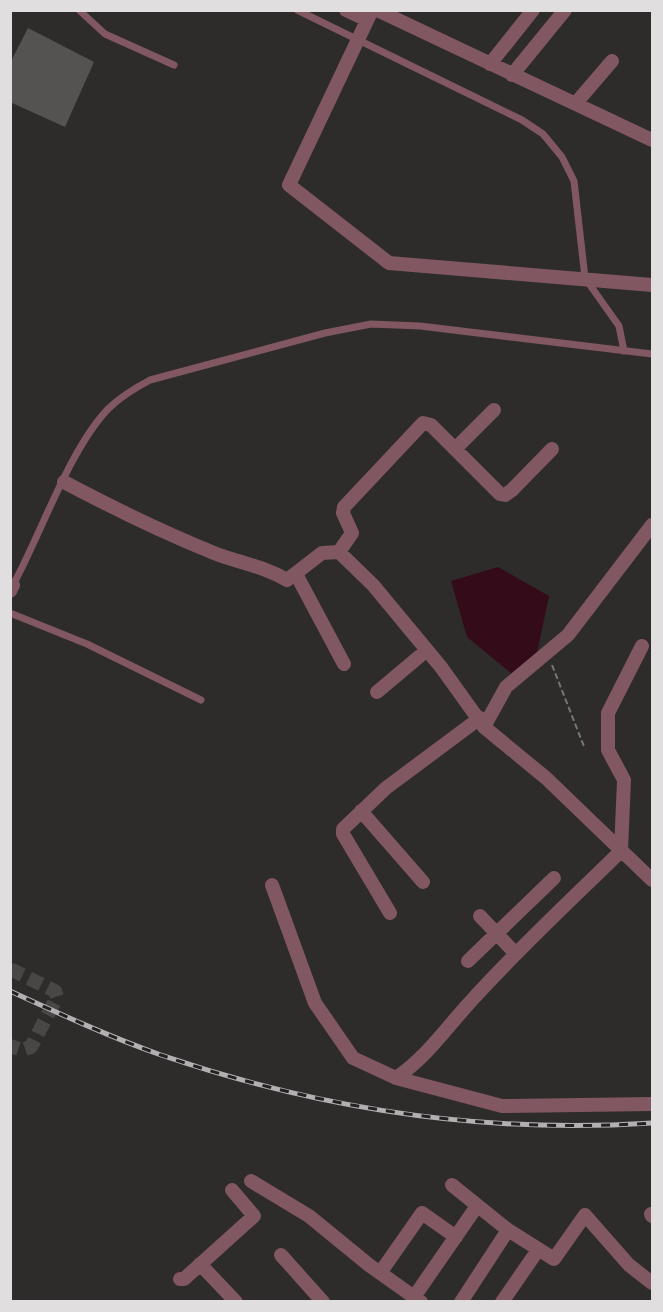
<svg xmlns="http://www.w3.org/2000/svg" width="663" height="1312" font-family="'IBM Plex Sans',sans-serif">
<rect width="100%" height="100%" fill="#2e2b2b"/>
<!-- water -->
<path fill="#340c19" d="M498,567L549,596L537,653L517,678L467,637L451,581Z"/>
<!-- building -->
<path fill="#555252" d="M28,28L94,62L65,127L10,102V63Z"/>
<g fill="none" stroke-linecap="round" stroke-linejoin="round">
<!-- minor-tunnel -->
<path stroke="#494646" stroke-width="14" stroke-dasharray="14 7" stroke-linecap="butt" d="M10,969L55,991L57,997L31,1047L22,1050L10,1046"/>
<!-- path -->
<path stroke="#777575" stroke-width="2" stroke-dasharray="6 3" stroke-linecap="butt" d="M552,665L585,749"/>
<!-- service -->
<path stroke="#815761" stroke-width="7" d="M79,10L105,34L174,65
M297,10L522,120L543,134L562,157L574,181L585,278L619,326L624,351
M13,585C41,534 69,450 108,409C120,397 135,388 150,380L325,333L371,324L420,326L652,354
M10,613L87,644L201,700"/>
<!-- minor -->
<path stroke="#815761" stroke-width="14" d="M346,10L367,20
M372,10L289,185L389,263L652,285
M377,10L652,140
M490,64L533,10
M512,75L565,10
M576,103L612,61
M455,449L494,410
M64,482C113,508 162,532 214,553C239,563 264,566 287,580L322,553L339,552L373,585L441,667L484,727L546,778L652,880
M339,552L352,533L343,513L344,507L423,423L431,425L500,494L505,495L512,490L552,449
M296,574L344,664
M10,591L13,585
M377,692L427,650
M484,727L506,687L568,635L652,525
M361,811L423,882
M272,885L315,1003L353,1058L396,1078L502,1106L652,1104
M390,913L343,834V829L386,788L480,718
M480,916L516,954
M468,961L554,878
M396,1078C427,1057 446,1028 472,1000C519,948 571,900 621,851L624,780L608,750V713L642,646
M251,1181L309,1216L369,1265L421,1302
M452,1185L508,1230L554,1259L585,1215L629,1265L652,1283
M651,1214L652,1216
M281,1255L323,1302
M200,1264L236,1302
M380,1273L422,1213L456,1237
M180,1279H184L254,1216L232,1190
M414,1297L477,1206
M461,1302L508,1230
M502,1302L538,1250"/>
<!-- rail casing -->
<g stroke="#b2b0b1" stroke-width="5">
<path id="rail" d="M10,991C60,1014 110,1037 161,1055C319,1109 486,1134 652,1123"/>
</g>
<!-- rail -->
<use href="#rail" stroke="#242122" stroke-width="3" stroke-dasharray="9" stroke-linecap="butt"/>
</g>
<!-- border -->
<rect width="663" height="1312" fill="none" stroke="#e0dedf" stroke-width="24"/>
</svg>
